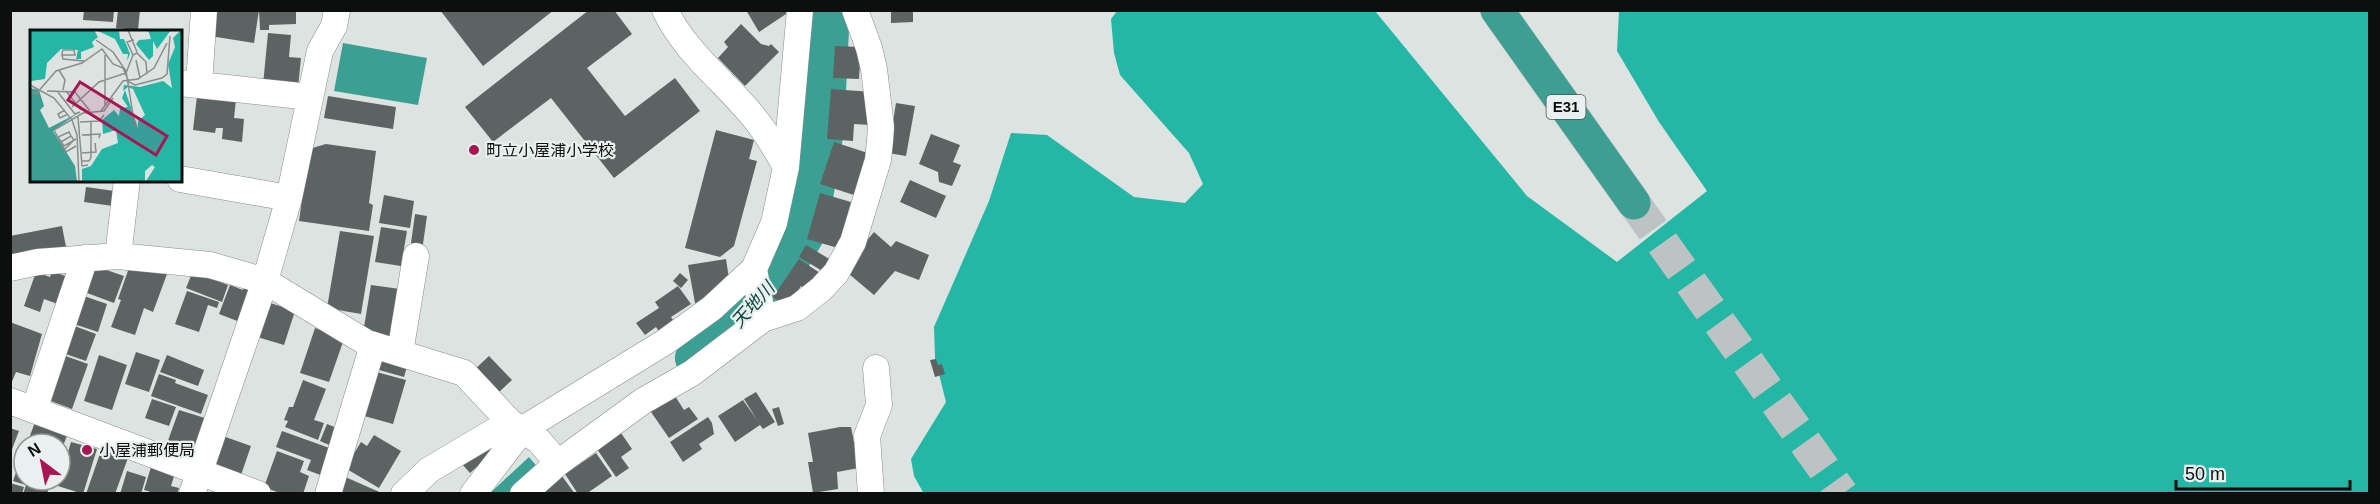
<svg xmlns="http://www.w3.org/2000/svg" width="2380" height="504" font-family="Arial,'Noto Sans JP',sans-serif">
<rect width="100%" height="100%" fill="#dce3e1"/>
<!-- forest -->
<path fill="#24b7a6" d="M1117,11H1375L1527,196L1617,262L1707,191L1659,122L1617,51L1619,11H2369V493L924,494L914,476L911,459L946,402L935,358L934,327L989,201L1011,133L1047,135L1134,197L1185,203L1203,184L1189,153L1120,75L1114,53L1111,19Z"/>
<!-- water -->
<path fill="#3ba093" d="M343,43L427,58L418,105L334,91Z
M529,457L546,477L529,493L489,494Z"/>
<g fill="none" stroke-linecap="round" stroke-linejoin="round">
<!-- river -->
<path stroke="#3ba093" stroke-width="42" d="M696,358L720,342L774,284L807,228L823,130L829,10"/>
</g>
<!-- building -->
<path fill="#5d6362" d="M84,10H114L113,22L83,20Z
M118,10H140L138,30L116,28Z
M213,10H259L254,43L210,36Z
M259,10H296V24L269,25V30H260Z
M440,10H554L483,66Z
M589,10H614L632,34L587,68L625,116L675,78L700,111L614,178L551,98L493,142L465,107Z
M746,10H787L786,14L759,32Z
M891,10H913V22L891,23Z
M741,24L761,44L769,46L771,44L779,52L745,86L718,58L728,47L724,42Z
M268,33L291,35L289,57L301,58L298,88L263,85Z
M835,46L861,47L859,79L833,78Z
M831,89L873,92L870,125L854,124L853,141L827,139Z
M197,96L236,100L234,118L244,119L242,142L222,139L223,128H216L215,133L193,130Z
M328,96L396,107L393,129L324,118Z
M896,103L915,106L906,156L888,153Z
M716,130L754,140L749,159L757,161L734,246L720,257L685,248Z
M931,134L960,145L953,162L961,165L952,186L939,182L938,172L919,164Z
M834,142L871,154L857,196L820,184Z
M326,144L376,151L369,203L373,205L369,231L299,221L309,149Z
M910,180L946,196L936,218L900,202Z
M86,187L122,192L120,207L84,202Z
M820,193L851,202L838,248L807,239Z
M384,195L414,201L410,228L379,223Z
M415,214L427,216L422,251L410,250Z
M62,226L67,252L10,263V236Z
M381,227L407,231L401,266L375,262Z
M340,231L374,236L361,314L327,308Z
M874,232L891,247L896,241L929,255L919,280L895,271L874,295L843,269Z
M806,245L831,260L824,272L799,257Z
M726,259L730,285L711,300L695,303L688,265Z
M799,259L820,273L808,291L801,286L788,307L773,297Z
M89,264L124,276L114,303L79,290Z
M130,265L167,274L153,312L144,308L135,335L111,327L121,300L118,299Z
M52,271L76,280L66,307L44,299L40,312L24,306L36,272L50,277Z
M193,271L228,285L222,302L186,288Z
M680,273L688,280L681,288L673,281Z
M245,284L253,287L240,322L219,314L230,285L243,290Z
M371,285L400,289L392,338L363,333Z
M678,286L691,304L671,317L677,326L662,336L656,327L645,335L636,323L659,308L655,302Z
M187,291L219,302L217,308L208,305L199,332L175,324Z
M81,295L107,304L98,332L71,323Z
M264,301L295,311L284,345L254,336Z
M10,322L42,334L30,376L16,372L11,384Z
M69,324L96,334L86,361L60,352Z
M315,328L344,339L329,382L300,373Z
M136,352L160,360L149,392L125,384Z
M376,353L408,363L404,377L372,368Z
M60,354L88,364L72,409L43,398Z
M99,355L127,365L112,410L84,401Z
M167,355L204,370L198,386L160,372Z
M489,356L512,380L497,394L474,370Z
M936,359L938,365L942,364L945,374L935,377L930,360Z
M369,370L406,380L393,424L357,414Z
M159,374L176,380L175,383L208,395L201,414L151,396Z
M303,380L326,389L314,420L324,423L318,440L285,427L288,421L284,420L289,407H293Z
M756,392L775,422L763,429L760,425L735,442L718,416L743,400L757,420L744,399Z
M675,396L684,410L689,407L698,419L669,438L651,412Z
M152,399L176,407L169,426L145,418Z
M779,407L784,424L778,426L772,409Z
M179,410L205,418L192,458L165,449Z
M708,417L712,423L714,434L699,444L702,449L683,462L670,442Z
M35,422L68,433L60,454V444H27Z
M327,424L342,430L334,447L320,441Z
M840,427H851L859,468L837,472L838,489L813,493L808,462H813L808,433Z
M10,428L19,431L11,452H10Z
M282,431L335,450L326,477L307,470L311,460L276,447Z
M621,433L632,449L621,457L629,468L616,477L597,449Z
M220,435L251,446L240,478L209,468Z
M374,435L401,451L379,488L345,468L361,442L367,446Z
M71,442L97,449L83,494L58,486Z
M485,443L493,452L470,473L462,464Z
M103,445L129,455L115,494H86Z
M277,451L304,461L300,472L309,476L303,494H282L264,487Z
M596,453L612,476L586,494H578L565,474Z
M19,464L24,466V480H51L47,494H23L26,485L13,481Z
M151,467L175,473L171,486L179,488L177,494H157L144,490Z
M127,471L146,477L141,494H120Z
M343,476L384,494H336Z
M562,476L575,494H539Z
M10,483L24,487L22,494H10Z"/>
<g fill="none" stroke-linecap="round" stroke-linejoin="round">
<!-- motorway-tunnel -->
<path stroke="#bdc3c2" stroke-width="33" stroke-dasharray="33 16" stroke-linecap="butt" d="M1634,203L1842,494"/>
<!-- minor casing -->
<g stroke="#888e8d" stroke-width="27">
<path id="minor" d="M665,10C687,56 729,84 759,124C769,137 778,153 786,167
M180,83L310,97
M199,84L204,10
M180,179L289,198
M118,256L127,180
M10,268L38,262L118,256L210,265L265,281L367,343L464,373L510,422L539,441L558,463
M763,319L754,269L774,223L786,167L800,10
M400,353L416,256
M10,401L258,494
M34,410L85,258
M192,494L265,281L289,198L320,51L334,26L337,10
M328,494L373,345
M404,494L429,470L510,422
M473,494L523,429L665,342L712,308L754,269
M523,494L558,463L643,401L692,373L763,319L797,308L821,289L836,273L853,242L878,160L880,141L881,127L874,69L869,48L855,10
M871,494L867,436L879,405L876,368"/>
</g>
<!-- motorway casing -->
<g stroke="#bbbcbc" stroke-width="34">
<path id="motorway" d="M1497,10L1634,203"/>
</g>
<!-- minor -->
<use href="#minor" stroke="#fff" stroke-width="26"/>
<!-- motorway -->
<use href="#motorway" stroke="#3c9f92" stroke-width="33"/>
</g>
<!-- markers -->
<g fill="#a71653" stroke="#eaf0ef" stroke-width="2">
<circle cx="474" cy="150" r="6"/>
<circle cx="87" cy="450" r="6"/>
</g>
<g text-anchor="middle" stroke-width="4.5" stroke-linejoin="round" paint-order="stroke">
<!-- shield labels -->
<rect fill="#eaf0ef" stroke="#4f5252" stroke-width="1.5" x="1546.5" y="95" width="39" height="24" rx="4.5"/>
<g font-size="15" font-weight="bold" fill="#0d0f0f">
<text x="1566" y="112">E31</text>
</g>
<!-- poi labels -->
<g font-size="16" fill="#0d0f0f" stroke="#eaf0ef" text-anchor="start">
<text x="486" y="156">町立小屋浦小学校</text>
<text x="99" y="456">小屋浦郵便局</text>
</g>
<!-- water labels -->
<g font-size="18" font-style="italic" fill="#0c4841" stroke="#eaf0ef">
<text transform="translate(753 305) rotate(-48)" y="6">天地川</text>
</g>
</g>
<!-- overview -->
<g transform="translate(30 30)">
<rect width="152" height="152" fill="#dce3e1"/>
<path d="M0,0H64L68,7L62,12L64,17L51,22V29H46L48,20L31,19L17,33L15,49L1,51ZM66,0H89L90,9H94L100,24L97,31L98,24H93L85,9ZM118,0H141L127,19L123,11V26L119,30L106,14L109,10L121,9ZM151,0V151H116L125,137L122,135L115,141V151H52V139L61,136L72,119L88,113L86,100L73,104L72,90L84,80L89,86L90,78L98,77L92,68L95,60L108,98V91L115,85L103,59L98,57L93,61L94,55L110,57L133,51L142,58L138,34L145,17L143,8Z" fill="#24b7a6"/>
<path d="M0,58L9,60L14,76L10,80L19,98L48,83L23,101L45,136L47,151H0Z" fill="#3ba093"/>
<path fill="none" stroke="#898e8d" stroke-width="1.5" d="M98,0L107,22M66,10L83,22L96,41L105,97M32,25H45L44,20H33L32,23V25L33,29L54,31M75,25V75M103,25L107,23L116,32L117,44M103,25L97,12L104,10M106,30L110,48M29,40L35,50L33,60M0,55L24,68L42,90L47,105L49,151M17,61L45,62L60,81M27,61L45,84L50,82M36,61L51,80M0,62L6,64L26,41L52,33L72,19L83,34L93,38L99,52L105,55L132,48L137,44L140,6M42,77L69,52L96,43L103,25M35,80L28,84L30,88L38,84M71,81L93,51L108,49L124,38L137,13M48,87L52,136L58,135M50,92L69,91L74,85M52,105L70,104L69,108M41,106L39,102L28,107L34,116L46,109M31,112L41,106L44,110L35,119M46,116L36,122L24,100L53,83L74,81L83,68M52,123L66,122L65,113M52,131H59L61,127V91"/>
<path fill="#a71653" fill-opacity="0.15" stroke="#a71653" stroke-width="3" d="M50,52L137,106L126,125L38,70Z"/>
<rect width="152" height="152" fill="none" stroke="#0d0f0f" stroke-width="3"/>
</g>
<!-- border -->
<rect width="2380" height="504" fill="none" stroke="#0d0f0f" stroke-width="24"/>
<!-- north arrow -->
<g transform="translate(42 462) rotate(328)"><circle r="28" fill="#eaf0ef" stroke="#929695" stroke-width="1.5"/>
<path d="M0-4.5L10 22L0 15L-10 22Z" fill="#a71653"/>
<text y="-9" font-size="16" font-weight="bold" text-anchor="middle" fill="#0d0f0f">N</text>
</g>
<!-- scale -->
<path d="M2176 480v9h174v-9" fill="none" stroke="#0d0f0f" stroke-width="3"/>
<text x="2185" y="480" font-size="18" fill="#0d0f0f" stroke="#eaf0ef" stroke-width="4.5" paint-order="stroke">50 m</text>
</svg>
